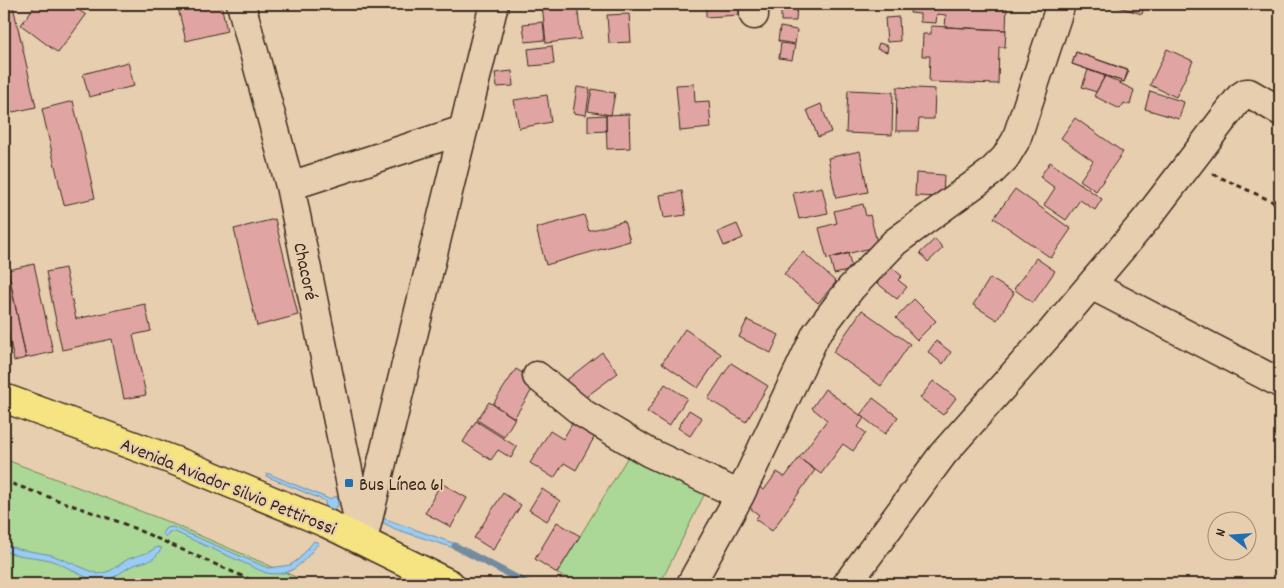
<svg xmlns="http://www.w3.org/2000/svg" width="1284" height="588" font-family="Dekko,sans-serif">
<rect width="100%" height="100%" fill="#e7ceaf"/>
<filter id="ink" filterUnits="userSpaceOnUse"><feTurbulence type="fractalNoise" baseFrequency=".02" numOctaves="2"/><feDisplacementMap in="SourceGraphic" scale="10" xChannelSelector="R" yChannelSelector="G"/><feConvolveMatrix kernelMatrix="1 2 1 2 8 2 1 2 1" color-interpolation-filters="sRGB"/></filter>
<g filter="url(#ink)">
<!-- green -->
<path fill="#abd897" stroke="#73815a" d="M629,455L707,489L660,584H584L557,574Z
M4,459L166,521L312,584H4Z"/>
<!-- water -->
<path fill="#97ccf5" stroke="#728b9f" d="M267,473L329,499L337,496L338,506L332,511L326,509L325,501L266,476Z
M380,517L464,547L463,551L395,529L380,521Z
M173,527L268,568L290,565L299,559L314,541L319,543C303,561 294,578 266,573L175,532H169L166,537L162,533L166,528Z
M4,544L18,549L52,555L98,574L110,571L128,559L149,552L157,547L162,548C153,563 148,560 134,565C124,569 117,577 107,580C89,584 66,564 49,560C33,556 20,557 4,551Z"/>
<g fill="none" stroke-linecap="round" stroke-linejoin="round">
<!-- stream -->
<path stroke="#728b9f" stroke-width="7" d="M455,546L528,584"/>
</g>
<!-- building -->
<path fill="#e0a5a3" stroke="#3b2a1e" d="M36,4H70L86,15L58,53L21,25Z
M177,4H221L227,31L186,41Z
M542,4H577L581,39L546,43Z
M706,4H738L739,15L706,17Z
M781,4H797L796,21H781Z
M911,4H1007L1006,30L945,27L946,15L937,14L936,23L920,22V14L910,13Z
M1109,4H1145L1142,14Z
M13,6L36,107L4,114V8Z
M629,14L631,42L609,43L607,15Z
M899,17L900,41L887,42L885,18Z
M543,22L545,40L525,42L523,24Z
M931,26L1006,30L1005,47H999L998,84L929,82L930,56H922L923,34H931Z
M780,27L797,30L795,44L778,41Z
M781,43L795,45L792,60L779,58Z
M879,43L888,46L887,52L877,49Z
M552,46L554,64L530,66L528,49Z
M1167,49L1193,61L1176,97L1150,85Z
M1076,52L1128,70L1124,82L1072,64Z
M1076,52L1129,71L1124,82L1072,64Z
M128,62L134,86L89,97L83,74Z
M1088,70L1105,76L1096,92L1082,87Z
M512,71L513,86L497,87L495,73Z
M1105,76L1134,90L1130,105L1124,103L1120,109L1094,96Z
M694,84L695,102L709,101L711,128L680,131L676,85Z
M577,87L590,89L586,115L573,113Z
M897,87L935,89L934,119H919L918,131H896Z
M592,89L615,93L611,115L588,111Z
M848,90L893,92L892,135L846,133Z
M1150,91L1184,102L1179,119L1145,109Z
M547,95L551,122L519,128L514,100Z
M73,101L95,198L64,205L42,109Z
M821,104L831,132L818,137L807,110Z
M629,114L630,148L607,149L606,115Z
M606,115V131L588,132V116Z
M1075,118L1123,152L1096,191L1080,180L1093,161L1061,138Z
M860,151L868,192L836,198L828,158Z
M1050,162L1102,199L1095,210L1080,200L1066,220L1044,205L1055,188L1040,177Z
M916,173L944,175L943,197L915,196Z
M822,187L828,213L799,219L793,193Z
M1015,189L1071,229L1051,258L994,218Z
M682,191L686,215L664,218L660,195Z
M863,204L866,216L870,215L878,246L827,259L819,228L837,223L834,211Z
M584,215L589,231L624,221L630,241L546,265L536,228Z
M275,219L298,315L257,326L234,229Z
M737,224L743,238L724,246L718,232Z
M935,239L943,248L928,262L920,253Z
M803,252L836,282L818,303L784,274Z
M848,253L852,270L834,274L830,258Z
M1036,258L1055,271L1033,303L1014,289Z
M34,264L53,352L26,358L8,270Z
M891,267L902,276L898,280L907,287L897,299L877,283Z
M65,268L76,319L145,304L151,331L133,335L146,395L124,399L112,339L62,350L46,272Z
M9,275L26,358L14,361L4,311V276Z
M990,278L1014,293L997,320L973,305Z
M914,299L936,321L917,340L896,318Z
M862,310L910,344L881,386L833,352Z
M747,320L779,335L771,353L739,337Z
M685,329L721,354L698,388L662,363Z
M936,341L951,352L943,364L928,352Z
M602,352L618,373L579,402L564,382Z
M731,363L768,386L746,422L708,399Z
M516,369L537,382L514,418L493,404Z
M933,381L956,398L943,415L920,398Z
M665,384L687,398L669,426L647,412Z
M825,389L864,418L858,427L866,433L853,451L843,444L821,474L799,458L827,420L812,408Z
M873,398L898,417L885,434L860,415Z
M489,402L515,418L504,437L477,420Z
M689,410L702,418L690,436L678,428Z
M476,421L517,447L511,458L498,450L491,460L463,442Z
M572,424L595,436L576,470L564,463L554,478L530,463L550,431L563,439Z
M799,458L815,470L772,531L755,519L759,515L742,502L755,484L764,490L777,472L785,477Z
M441,483L467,498L451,527L425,513Z
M542,489L560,501L547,521L529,510Z
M503,493L521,505L493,550L474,538Z
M557,522L580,536L557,573L535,559Z"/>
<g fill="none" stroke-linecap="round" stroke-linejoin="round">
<!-- minor casing -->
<g stroke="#3b2a1e" stroke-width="31">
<path id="minor" d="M241,4L290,186L361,534
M754,4V15
M290,186L463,130
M1091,285L1280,383
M537,376L584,414L648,452L740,495
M363,540L494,4
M691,584L740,495L816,334L851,288L895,242L990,173L1005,158L1016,140L1061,4
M847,584L943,454L1052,331L1148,217L1240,97L1246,93H1249L1280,111"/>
</g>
<!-- major casing -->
<g stroke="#3b2a1e" stroke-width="31">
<path id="major" d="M4,398L186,465L326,523L450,584"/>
</g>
<!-- path -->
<path stroke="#3b2a1e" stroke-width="3" stroke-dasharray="5 4" stroke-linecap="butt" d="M1213,174L1280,205
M4,481L122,523L260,584"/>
<!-- minor -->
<use href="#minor" stroke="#e7ceaf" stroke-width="28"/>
<!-- major -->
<use href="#major" stroke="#f6e381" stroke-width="28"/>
</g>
</g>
<!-- markers -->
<rect fill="#1f6fb2" stroke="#e7ceaf" stroke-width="2" x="344" y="478" width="10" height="10" rx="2.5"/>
<g text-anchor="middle" stroke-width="4" stroke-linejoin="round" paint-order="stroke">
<!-- street labels -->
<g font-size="19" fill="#3b2a1e" stroke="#e7ceaf">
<text transform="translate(307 271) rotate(78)" y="7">Chacoré</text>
<text transform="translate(229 485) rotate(22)" y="7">Avenida Aviador Silvio Pettirossi</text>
</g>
<!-- poi labels -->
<g font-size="19" fill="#3b2a1e" stroke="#e7ceaf" text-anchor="start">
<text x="359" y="490">Bus Línea 61</text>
</g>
</g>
<!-- margin -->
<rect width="1284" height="588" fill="none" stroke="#e7ceaf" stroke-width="20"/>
<rect x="10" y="10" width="1264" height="568" fill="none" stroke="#3b2a1e" stroke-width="2" filter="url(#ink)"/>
<!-- north arrow -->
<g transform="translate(1232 536) rotate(287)"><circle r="24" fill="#e7ceaf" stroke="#a28c75"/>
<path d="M0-4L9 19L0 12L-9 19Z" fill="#1f6fb2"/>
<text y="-8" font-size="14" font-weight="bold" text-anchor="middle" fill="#3b2a1e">N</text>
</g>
</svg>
